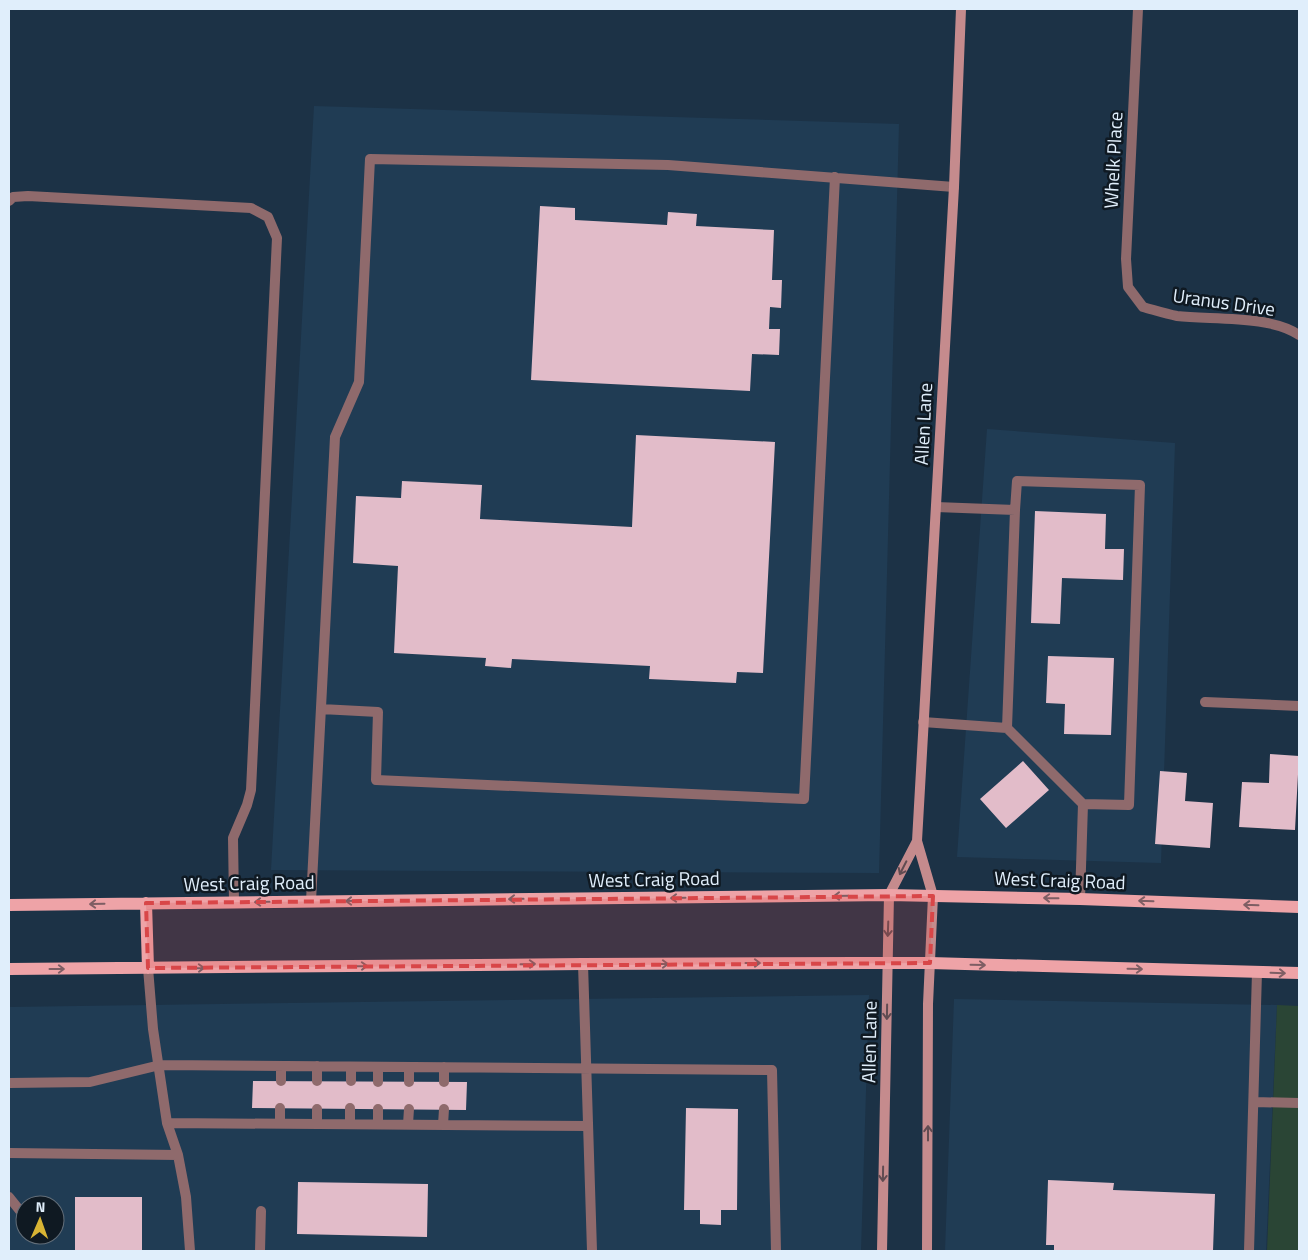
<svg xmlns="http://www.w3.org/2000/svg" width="1308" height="1260" font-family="'Titillium Web',sans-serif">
<rect width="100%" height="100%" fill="#1c3246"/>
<!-- built -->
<path fill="#203c54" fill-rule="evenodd" d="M314,106L899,124L879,873L271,870Z
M987,429L1175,443L1161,863L957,857Z
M869,995L861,1251H9V1007ZM25,1205H55V1235H25Z
M954,999L1277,1005L1266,1251H945Z"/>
<!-- green -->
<path fill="#2a4535" d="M1277,1005L1299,1006V1251H1267Z"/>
<!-- building -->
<path fill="#e2bcc9" d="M540,206L575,208V220L667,225L668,212L697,214L696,226L774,230L772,280H782L781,308L770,307L769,329H780L779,355L752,354L750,391L531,380Z
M636,435L775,442L763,673L737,672L736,683L649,679L650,666L512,659L511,668L485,666L486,658L394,653L398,566L353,563L356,496L401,498L402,481L482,485L480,519L632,527Z
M1035,511L1106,514L1105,549H1124L1123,580L1062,578L1060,624L1031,623Z
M1048,656L1114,658L1111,735L1064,734L1065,704L1046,703Z
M1270,754L1299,756L1295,830L1239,827L1242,782L1269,783Z
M1023,761L1049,790L1006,828L980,799Z
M1160,771L1187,773L1185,801L1213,803L1210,848L1155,844Z
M253,1081L467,1082L466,1110L252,1108Z
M686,1108L738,1109L737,1210H721V1225L700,1224V1210H684Z
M1048,1180L1114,1183L1113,1190L1215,1194L1213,1251H1054V1245H1046Z
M298,1182L428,1184L427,1237L297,1234Z
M75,1197H142V1251H75Z"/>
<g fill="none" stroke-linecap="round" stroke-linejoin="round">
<!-- lane -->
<path stroke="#8f6a6c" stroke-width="10" d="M9,201L13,197L28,196L251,208L268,217L277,238L251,790L247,805L233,838L234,902
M936,507L1015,510L1017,481L1140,485L1129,805L1083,804L1080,899
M321,709L378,712L376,780L804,799L835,177
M923,722L1007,728L1015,510
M1007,728L1083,804
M311,901L335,437L359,382L370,159L668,165L954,187
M583,964L592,1251
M148,968L153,1029L167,1123L178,1155L186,1197L190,1251
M351,1067V1081
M378,1067V1082
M281,1081V1066
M317,1081V1066
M409,1082V1067
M444,1082V1067
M9,1083L90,1082L160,1065L772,1070L776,1251
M1255,1102L1299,1103
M350,1108V1124
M167,1123L588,1126
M280,1123V1108
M317,1124V1109
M378,1124V1109
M408,1124L409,1109
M443,1125L444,1109
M9,1153L178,1155
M9,1197L25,1217
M260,1251L261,1211
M1249,1251L1257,972"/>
<!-- street -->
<path stroke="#8f6a6c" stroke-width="10" d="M1138,9L1126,259L1128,287L1143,307C1154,310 1166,314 1177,316C1211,320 1271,315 1299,335
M1205,702L1299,706"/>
<!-- secondary -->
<path stroke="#c58b8d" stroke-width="10" d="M882,1251L889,895L917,841
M927,1251L928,1004L933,896L917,841L954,187L961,9"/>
<!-- primary -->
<path stroke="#eea3a7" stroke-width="12" d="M146,903L148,968
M9,905L889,895L1080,899L1299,907
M9,969L583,964L859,963H930L1299,973"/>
</g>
<!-- one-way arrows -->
<defs><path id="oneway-shaft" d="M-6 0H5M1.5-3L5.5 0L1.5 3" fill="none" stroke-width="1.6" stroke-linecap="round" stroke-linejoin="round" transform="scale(1.25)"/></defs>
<g stroke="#614c52">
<use href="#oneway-shaft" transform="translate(903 868) rotate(117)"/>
<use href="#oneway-shaft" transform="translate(888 929) rotate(92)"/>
<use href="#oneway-shaft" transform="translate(887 1012) rotate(91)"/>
<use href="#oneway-shaft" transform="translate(928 1133) rotate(-90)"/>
<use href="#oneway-shaft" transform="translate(883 1174) rotate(91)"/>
</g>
<g stroke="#7e5e64">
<use href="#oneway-shaft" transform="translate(841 896) rotate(179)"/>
<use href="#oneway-shaft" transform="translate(678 898) rotate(179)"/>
<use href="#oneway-shaft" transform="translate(1051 898) rotate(-179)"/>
<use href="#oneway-shaft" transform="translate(516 899) rotate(179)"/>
<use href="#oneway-shaft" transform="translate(353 901) rotate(179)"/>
<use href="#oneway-shaft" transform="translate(1146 901) rotate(-178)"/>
<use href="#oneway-shaft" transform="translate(262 902) rotate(179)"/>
<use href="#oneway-shaft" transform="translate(97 904) rotate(179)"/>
<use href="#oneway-shaft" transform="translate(1251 905) rotate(-178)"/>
<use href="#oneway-shaft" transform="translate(753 963)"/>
<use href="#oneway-shaft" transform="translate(528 964) rotate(-1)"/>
<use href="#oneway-shaft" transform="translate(661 964)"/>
<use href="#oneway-shaft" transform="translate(978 965) rotate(1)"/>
<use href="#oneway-shaft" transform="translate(360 966) rotate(-1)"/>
<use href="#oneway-shaft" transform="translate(197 968) rotate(-1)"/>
<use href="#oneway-shaft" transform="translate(57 969)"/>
<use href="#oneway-shaft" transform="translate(1135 969) rotate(1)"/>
<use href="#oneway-shaft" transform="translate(1278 973) rotate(2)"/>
</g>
<!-- marked area -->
<path fill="#d84648" fill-opacity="0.2" stroke="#d84648" stroke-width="4" stroke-dasharray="10 6" stroke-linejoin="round" d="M933,896L930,963L148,968L146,903Z"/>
<g text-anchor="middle" stroke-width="5" stroke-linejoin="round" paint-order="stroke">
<!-- street labels -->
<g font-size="19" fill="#e0eefb" stroke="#0f1922">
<text transform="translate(1113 160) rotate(-87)" y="7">Whelk Place</text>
<text transform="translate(1224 302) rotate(8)" y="7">Uranus Drive</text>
<text transform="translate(923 424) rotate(-87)" y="7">Allen Lane</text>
<text transform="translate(654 879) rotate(-1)" y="7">West Craig Road</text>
<text transform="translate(1060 880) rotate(2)" y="7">West Craig Road</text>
<text transform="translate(249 883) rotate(-1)" y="7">West Craig Road</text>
<text transform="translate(869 1042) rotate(-89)" y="7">Allen Lane</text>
</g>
</g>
<!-- border -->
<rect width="1308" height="1260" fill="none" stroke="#e0eefb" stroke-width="20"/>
<!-- north arrow -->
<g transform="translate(40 1220) rotate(2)"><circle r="24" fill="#0f1922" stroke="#636e79"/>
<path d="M0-4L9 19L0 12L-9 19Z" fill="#d8b434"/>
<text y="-8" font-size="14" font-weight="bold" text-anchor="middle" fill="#e0eefb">N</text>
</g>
</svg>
